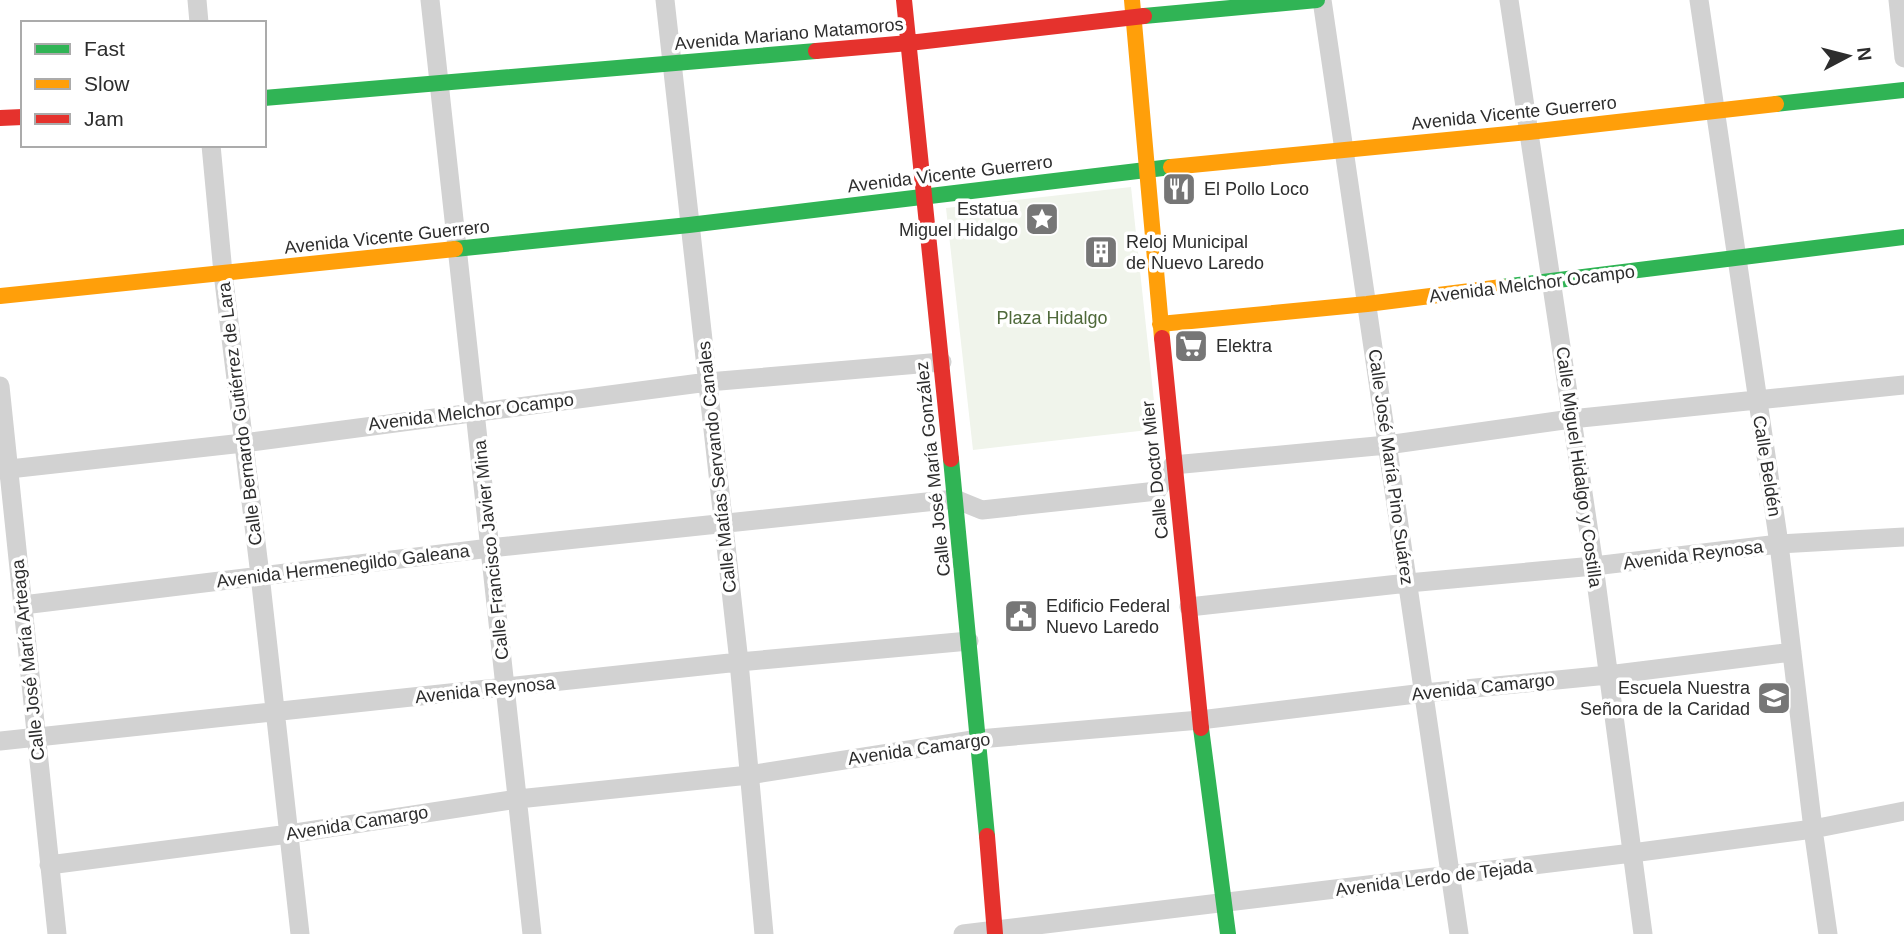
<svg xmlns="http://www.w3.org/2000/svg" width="1904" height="934" font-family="Arial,sans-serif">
<rect width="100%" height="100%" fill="#fff"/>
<!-- green -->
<path fill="#f0f4eb" d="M1131,187L1157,429L973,450L946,208Z"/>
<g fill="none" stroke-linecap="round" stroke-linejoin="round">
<!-- street -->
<path stroke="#d2d2d2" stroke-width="19" d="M197,0L199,23
M430,0L532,934
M665,0L739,662L764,934
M1322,0L1459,934
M1509,0L1594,566L1643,934
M1699,0L1779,544L1813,829L1828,934
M1898,0L1904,58
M211,145L223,273L260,575L300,934
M0,386L57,934
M0,470L243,443L708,382L942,362
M23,605L490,548L955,499L982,510L1157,491L1173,465L1387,445L1571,419L1904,385
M1189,607L1408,583L1594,566L1779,544L1904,537
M0,741L739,662L969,641
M49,865L289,834L518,799L749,775L979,739L1200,720L1424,693L1608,675L1792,652
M963,934L1632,853L1813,829L1904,811"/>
<!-- fast -->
<path stroke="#30b455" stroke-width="16" d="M1144,16L1317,0
M264,98L816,51
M1776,104L1904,90
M455,249L689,225L1171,167
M1502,287L1904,237
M951,459L987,836
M1201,728L1228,934"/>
<!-- slow -->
<path stroke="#ff9f0a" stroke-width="16" d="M1132,0L1162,338
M1171,167L1529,132L1776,104
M0,296L455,249
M1160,324L1367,304L1502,287"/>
<!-- jam -->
<path stroke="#e5322d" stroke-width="16" d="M904,0L951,459
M816,51L909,43L1144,16
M0,118L23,117
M1162,338L1201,728
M987,836L995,934"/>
</g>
<!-- icons -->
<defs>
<g id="restaurant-square" transform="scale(1.75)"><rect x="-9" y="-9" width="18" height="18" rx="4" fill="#767676" stroke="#fff"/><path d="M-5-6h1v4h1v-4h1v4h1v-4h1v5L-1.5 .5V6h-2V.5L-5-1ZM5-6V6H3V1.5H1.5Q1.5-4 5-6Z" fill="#fff"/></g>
<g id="sight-square" transform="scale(1.75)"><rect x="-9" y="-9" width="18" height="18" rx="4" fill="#767676" stroke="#fff"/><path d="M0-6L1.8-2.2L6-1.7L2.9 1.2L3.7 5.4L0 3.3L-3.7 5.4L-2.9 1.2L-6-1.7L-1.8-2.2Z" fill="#fff"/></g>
<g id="building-square" transform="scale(1.75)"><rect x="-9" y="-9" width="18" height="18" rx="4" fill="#767676" stroke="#fff"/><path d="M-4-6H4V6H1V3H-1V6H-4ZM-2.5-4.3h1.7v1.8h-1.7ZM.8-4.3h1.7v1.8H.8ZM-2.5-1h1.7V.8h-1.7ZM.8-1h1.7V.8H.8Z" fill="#fff"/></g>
<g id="supermarket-square" transform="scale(1.75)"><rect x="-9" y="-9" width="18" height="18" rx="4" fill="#767676" stroke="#fff"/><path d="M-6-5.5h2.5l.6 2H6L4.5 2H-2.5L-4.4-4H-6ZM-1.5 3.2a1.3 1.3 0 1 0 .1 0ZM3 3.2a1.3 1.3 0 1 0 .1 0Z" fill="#fff"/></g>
<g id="civic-square" transform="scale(1.75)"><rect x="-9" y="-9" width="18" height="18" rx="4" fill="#767676" stroke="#fff"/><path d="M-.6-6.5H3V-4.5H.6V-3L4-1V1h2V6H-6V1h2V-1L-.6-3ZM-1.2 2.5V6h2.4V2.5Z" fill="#fff"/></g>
<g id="school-square" transform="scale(1.75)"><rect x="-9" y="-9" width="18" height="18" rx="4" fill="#767676" stroke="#fff"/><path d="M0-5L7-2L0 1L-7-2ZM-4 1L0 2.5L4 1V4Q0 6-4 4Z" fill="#fff"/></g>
</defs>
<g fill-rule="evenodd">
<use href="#restaurant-square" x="1179" y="189"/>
<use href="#sight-square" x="1042" y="219"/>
<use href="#building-square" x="1101" y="252"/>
<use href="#supermarket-square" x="1191" y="346"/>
<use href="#civic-square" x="1021" y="616"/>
<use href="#school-square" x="1774" y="698"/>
</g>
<g text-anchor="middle" stroke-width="7" stroke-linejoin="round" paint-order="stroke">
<!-- street labels -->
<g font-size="18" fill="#2d2d2d" stroke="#fff">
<text transform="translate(789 34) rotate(-5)" y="6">Avenida Mariano Matamoros</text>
<text transform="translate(1514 113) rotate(-6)" y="6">Avenida Vicente Guerrero</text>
<text transform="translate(950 174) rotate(-7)" y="6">Avenida Vicente Guerrero</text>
<text transform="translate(387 237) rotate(-6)" y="6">Avenida Vicente Guerrero</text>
<text transform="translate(1532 284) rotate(-7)" y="6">Avenida Melchor Ocampo</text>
<text transform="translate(471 412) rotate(-7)" y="6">Avenida Melchor Ocampo</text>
<text transform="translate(240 414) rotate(-97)" y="6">Calle Bernardo Gutiérrez de Lara</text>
<text transform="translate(1767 466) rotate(81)" y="6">Calle Beldén</text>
<text transform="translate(717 467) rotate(-96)" y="6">Calle Matías Servando Canales</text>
<text transform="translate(1391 467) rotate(82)" y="6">Calle José María Pino Suárez</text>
<text transform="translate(1579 467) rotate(82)" y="6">Calle Miguel Hidalgo y Costilla</text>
<text transform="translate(933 469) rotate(-96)" y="6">Calle José María González</text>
<text transform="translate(1155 470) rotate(-96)" y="6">Calle Doctor Mier</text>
<text transform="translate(491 550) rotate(-96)" y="6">Calle Francisco Javier Mina</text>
<text transform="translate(1693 555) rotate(-7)" y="6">Avenida Reynosa</text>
<text transform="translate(343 566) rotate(-7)" y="6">Avenida Hermenegildo Galeana</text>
<text transform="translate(28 660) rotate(-96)" y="6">Calle José María Arteaga</text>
<text transform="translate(1483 687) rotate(-6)" y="6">Avenida Camargo</text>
<text transform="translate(485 690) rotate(-6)" y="6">Avenida Reynosa</text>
<text transform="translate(919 749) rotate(-8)" y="6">Avenida Camargo</text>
<text transform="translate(357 823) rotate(-9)" y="6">Avenida Camargo</text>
<text transform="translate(1434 878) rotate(-7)" y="6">Avenida Lerdo de Tejada</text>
</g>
<!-- poi labels -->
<g font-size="18" fill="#2d2d2d" stroke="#fff" text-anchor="start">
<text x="1204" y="195">El Pollo Loco</text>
<text x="1018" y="215" text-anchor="end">Estatua<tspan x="1018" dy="21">Miguel Hidalgo</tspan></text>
<text x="1126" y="248">Reloj Municipal<tspan x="1126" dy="21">de Nuevo Laredo</tspan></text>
<text x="1216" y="352">Elektra</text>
<text x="1046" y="612">Edificio Federal<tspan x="1046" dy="21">Nuevo Laredo</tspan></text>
<text x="1750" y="694" text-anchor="end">Escuela Nuestra<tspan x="1750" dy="21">Señora de la Caridad</tspan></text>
</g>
<!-- park labels -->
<g font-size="18" fill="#4f693a" stroke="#fff">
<text x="1052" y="324">Plaza Hidalgo</text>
</g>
</g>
<!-- legend -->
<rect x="21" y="21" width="245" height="126" fill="#ffffff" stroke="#ababab" stroke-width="2"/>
<rect x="35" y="44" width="35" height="10" fill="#30b455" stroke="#ababab" stroke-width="2"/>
<text x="84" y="56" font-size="21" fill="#2d2d2d">Fast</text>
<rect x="35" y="79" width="35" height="10" fill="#ff9f0a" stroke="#ababab" stroke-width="2"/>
<text x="84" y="91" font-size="21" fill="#2d2d2d">Slow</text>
<rect x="35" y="114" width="35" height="10" fill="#e5322d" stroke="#ababab" stroke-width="2"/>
<text x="84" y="126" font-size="21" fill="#2d2d2d">Jam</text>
<!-- north arrow -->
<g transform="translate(1848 56) rotate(83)" stroke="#ffffff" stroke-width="5" paint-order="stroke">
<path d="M0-5L12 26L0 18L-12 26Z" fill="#2d2d2d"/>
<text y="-10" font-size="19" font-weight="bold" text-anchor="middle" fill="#2d2d2d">N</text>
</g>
</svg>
